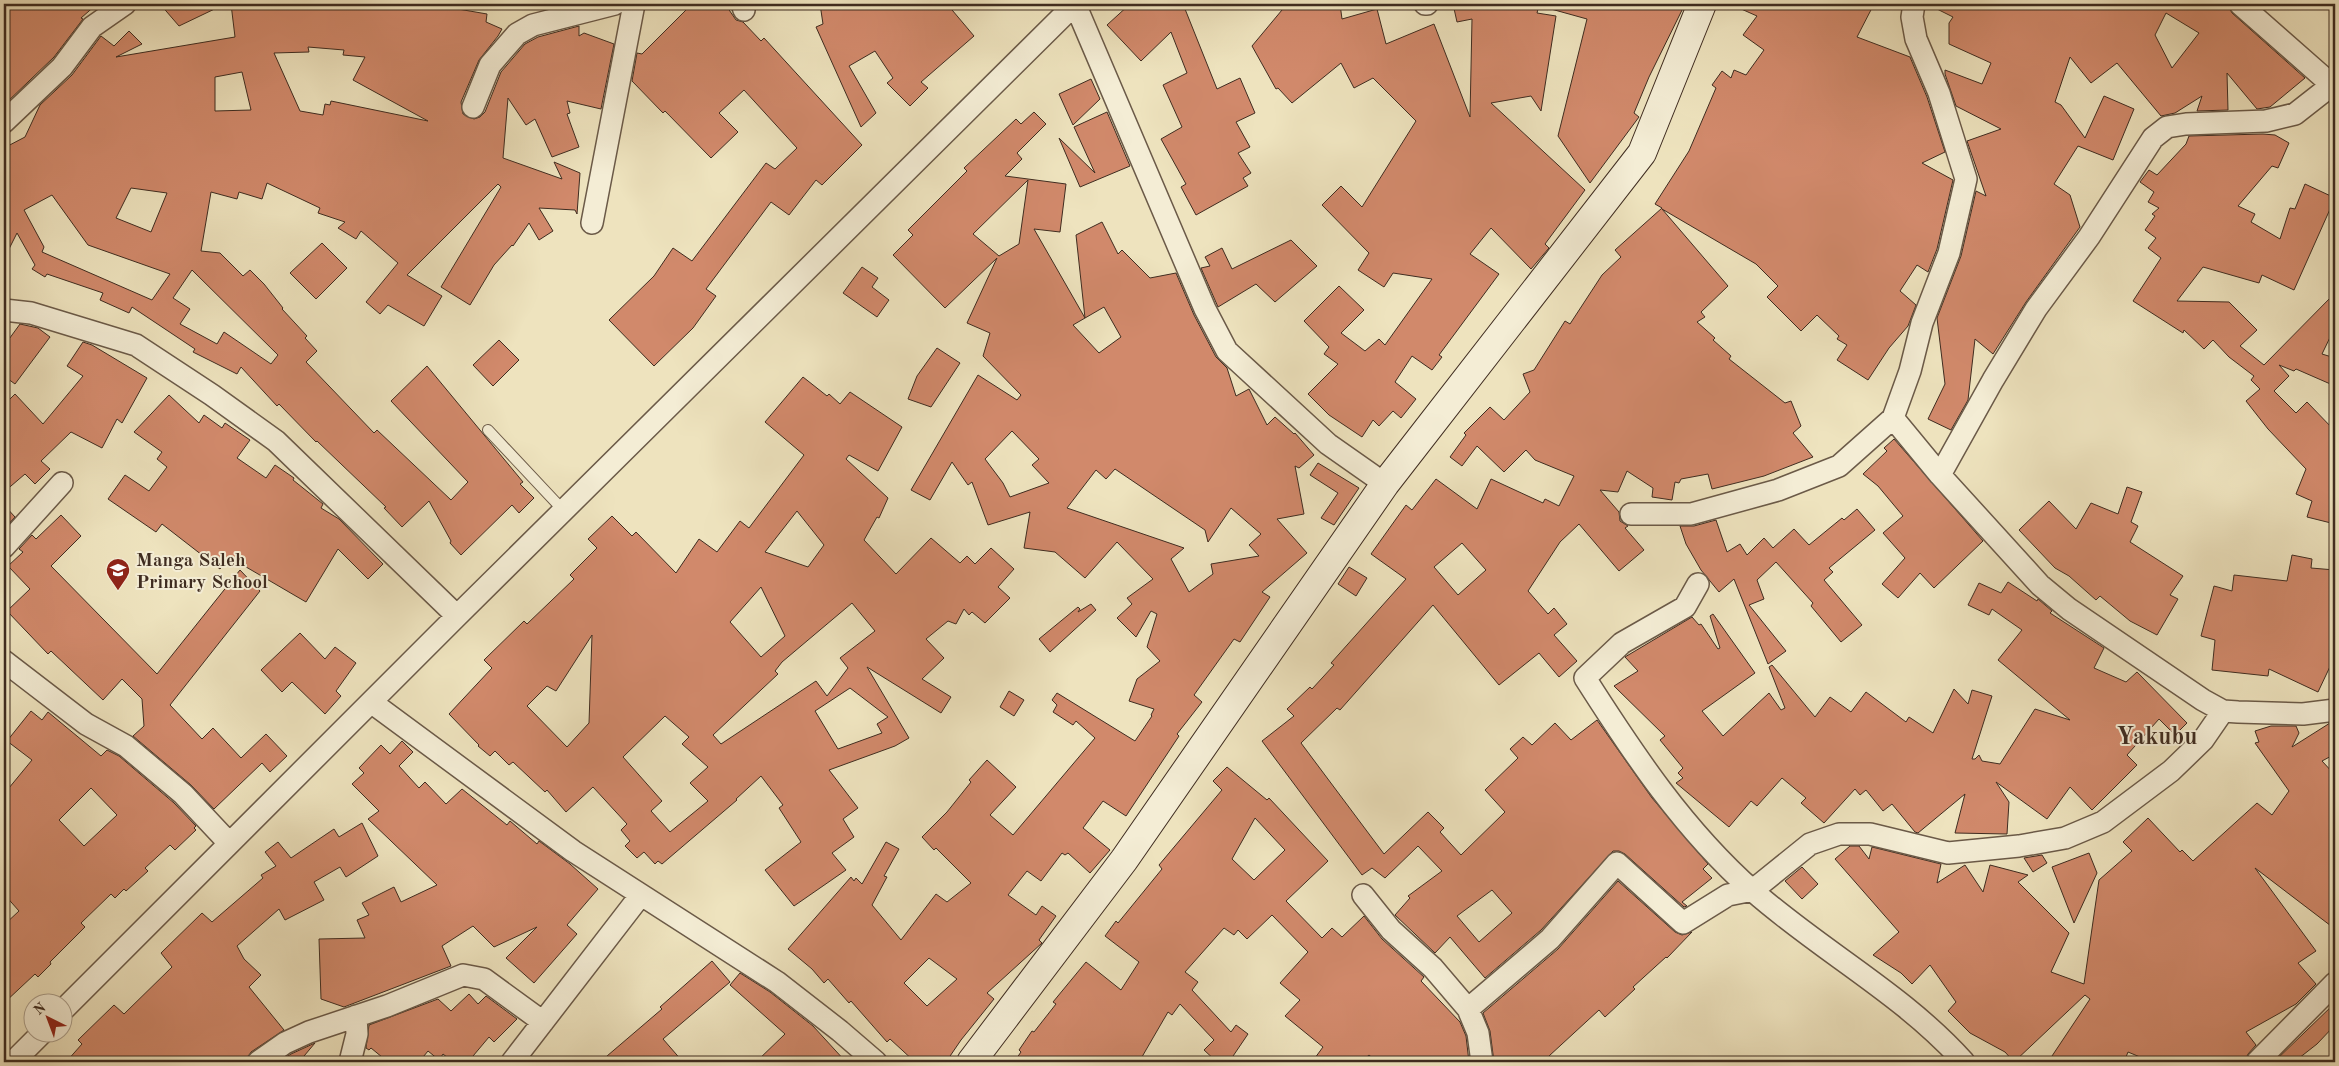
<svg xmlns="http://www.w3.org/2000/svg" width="2339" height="1066" font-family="'Old Standard TT',serif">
<rect width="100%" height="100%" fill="#eee3be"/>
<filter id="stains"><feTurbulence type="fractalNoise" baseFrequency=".004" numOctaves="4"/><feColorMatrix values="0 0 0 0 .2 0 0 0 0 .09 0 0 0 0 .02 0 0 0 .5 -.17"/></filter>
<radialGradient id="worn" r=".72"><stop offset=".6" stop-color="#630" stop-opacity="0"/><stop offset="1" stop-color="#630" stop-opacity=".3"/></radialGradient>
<!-- building -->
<path fill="#d1896b" stroke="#3f2c20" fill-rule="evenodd" d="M4,4H97L81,18L83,19L54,57L4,105Z
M160,4H225L179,26Z
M231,4H448L458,9L487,14L486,22L502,29L498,36L479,60L461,102L463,114L474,119L480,117L485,112L501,72L525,44L538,37L579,26V36L584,33L614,44L601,109L567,101L570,113L567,114L579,147L552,157L535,119L526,125L508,98L503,158L562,179L554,162L580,173L577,214L575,210L539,208L553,231L539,240L529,223L513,246L512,245L494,265L470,305L441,287L501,187L498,184L407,275L442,296L424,326L388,305L380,314L366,302L398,263L361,231L356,239L338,228L345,222L318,213L320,208L267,183L262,199L239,192L237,199L211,192L201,251L220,253L243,276L250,270L264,284L283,308L282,309L307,336L305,338L317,351L306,362L374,433L377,430L451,500L468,482L391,401L427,366L523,482L520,484L534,498L519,513L512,505L461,555L450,543L451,541L429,501L402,527L384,508L386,507L317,441L316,442L279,404L277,406L241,367L237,374L193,352L195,349L132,307L129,313L100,300L103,293L47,274L45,277L32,269L35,265L17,233L4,259V148L25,137L40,105L72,75L101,36L114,46L129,31L142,44L116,57L235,37ZM308,47L344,50L343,55L365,57L353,80L428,121L331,101L330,105L325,104L323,115L300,111L274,53L309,52ZM242,72L251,110L215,111V77ZM131,188L167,193L151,232L116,218ZM52,195L88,245L170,274L152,300L42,252L44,247L24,210ZM192,270L278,355L271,364L224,332L217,344L180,324L190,309L173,298Z
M692,4H725L736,20L743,22L761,41L764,38L862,145L822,185L816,180L789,215L771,202L706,289L716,296L693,328L654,366L609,320L654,276L673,248L692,261L766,163L775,169L797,148L744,90L719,113L738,132L711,158L665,111L663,113L632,81L637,53L642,54Z
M820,4H947L974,36L921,82L928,88L910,106L887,83L893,78L875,51L849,66L876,113L861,127L816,27L823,24Z
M1130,4H1183L1217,89L1240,78L1255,113L1236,122L1250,147L1238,153L1251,173L1243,178L1248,186L1196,215L1181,187L1186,184L1161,139L1182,127L1163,85L1187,73L1171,32L1141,61L1107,25Z
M1287,4H1340L1342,19L1377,9L1386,44L1434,24L1470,117L1472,19L1457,22L1453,4H1524V8L1538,9L1537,13L1556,16L1541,111L1531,96L1491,103L1585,190L1545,244L1549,248L1531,269L1491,228L1470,254L1499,274L1439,355L1442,357L1432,370L1412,356L1395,382L1416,399L1401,418L1393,411L1379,426L1373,420L1362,437L1329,415L1308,394L1338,364L1324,354L1329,347L1304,321L1339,286L1364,310L1341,333L1365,351L1379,339L1385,345L1432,279L1393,273L1384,287L1358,270L1369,253L1322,205L1341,186L1362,207L1416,121L1373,78L1354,88L1341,63L1292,103L1278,88L1276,89L1252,46Z
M1552,4H1685L1649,77L1634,113L1639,117L1590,183L1558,136L1587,19L1551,9Z
M1730,4H1874L1857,37L1910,57L1927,97L1945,152L1922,163L1953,180L1937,249L1928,272L1917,265L1900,291L1916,305L1908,326L1889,348L1868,380L1837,360L1847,345L1837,339L1839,336L1817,315L1801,331L1767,297L1778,286L1756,264L1662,209L1728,286L1701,312L1705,317L1697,322L1715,338L1713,340L1731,356L1729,359L1785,403L1791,401L1801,426L1793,433L1813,457L1764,476L1712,489L1708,474L1681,479L1679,483L1675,482L1672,500L1652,497L1653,488L1627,471L1618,492L1600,490L1619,512L1620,521L1628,526L1625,528L1644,550L1619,571L1579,524L1560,542L1528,591L1548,614L1554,608L1567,624L1554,635L1577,661L1559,677L1539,653L1499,685L1433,605L1340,710L1337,708L1301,743L1384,854L1428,812L1444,828L1440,832L1461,855L1505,812L1485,790L1518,758L1510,749L1523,737L1532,745L1555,723L1571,740L1597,720L1652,798L1708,864L1703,869L1712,878L1682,902L1687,906L1684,907L1625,854L1619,851H1613L1541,930L1485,978L1450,937L1435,953L1395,915L1410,898L1408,896L1442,871L1418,846L1385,878L1372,868L1362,875L1262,741L1294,716L1287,709L1310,687L1312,689L1334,665L1331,663L1406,579L1371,554L1406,505L1412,510L1436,479L1477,509L1491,479L1543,503L1545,499L1559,506L1574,476L1535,460L1526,450L1504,472L1477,446L1462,466L1450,457L1466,435L1464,433L1490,407L1504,420L1530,392L1523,374L1534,370L1565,321L1570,324L1602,275L1621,257L1615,250L1662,208L1655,204L1689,151L1716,88L1712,85L1722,71L1731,78L1734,70L1746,75L1764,50L1743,35L1757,16ZM1462,543L1486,570L1458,595L1434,567ZM1492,890L1512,913L1479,942L1457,916Z
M1927,4H2228L2232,13L2305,78L2270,107L2257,109L2227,73L2228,110L2197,111L2202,96L2175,113L2161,116L2117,63L2091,83L2070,57L2055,102L2061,105L2085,138L2104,96L2134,109L2113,160L2078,146L2054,184L2070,195L2080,227L2026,302L1993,354L1975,339L1968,400L1951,430L1928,419L1945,384L1937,318L1961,256L1976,191L1986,196L1967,141L2001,129L1956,106L1945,74V70L1982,84L1991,63L1949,44V23L1953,17ZM2166,13L2199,33L2172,68L2155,35Z
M1091,79L1100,99L1073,125L1059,94Z
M1034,112L1046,124L1017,153L1022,159L1005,176L1066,184L1060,232L1034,229L1085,318L1076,235L1102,222L1118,254L1122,250L1150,278L1176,273L1194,315L1216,357L1227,368L1236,396L1249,389L1267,425L1275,417L1294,434L1295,433L1314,455L1299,468L1295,466L1304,514L1277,519L1307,553L1262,592L1270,597L1240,642L1234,639L1194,695L1202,702L1177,734L1179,736L1126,816L1103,801L1083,828L1110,850L1090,873L1068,853L1065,855L1062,853L1041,881L1027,871L1008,895L1036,915L1042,906L1056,916L1039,940L1042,943L987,993L994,999L961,1040L946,1062H915L890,1039L887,1042L851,1001L849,1003L828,979L824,983L812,969L788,949L851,877L854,881L856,878L862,884L886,842L899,849L884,876L887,877L872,905L901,940L936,894L947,902L971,883L936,848L934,850L922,837L947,812L971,782L969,780L987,760L1016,787L990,815L1013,835L1095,738L1076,721L1073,725L1053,712L1057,705L1052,700L1057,693L1135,741L1152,716L1151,715L1154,709L1129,701L1137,679L1160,661L1147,647L1157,614L1151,611L1136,637L1117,618L1132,604L1127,598L1153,579L1117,542L1085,578L1055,552L1024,548L1030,512L988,525L972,482L968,485L952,462L930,500L911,490L978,375L1017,400L1021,395L983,356L990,333L967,323L997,258L945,308L893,255L913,235L908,230L967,171L964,168L1016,119L1021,124ZM1028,180L1019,244L999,256L973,234ZM1104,307L1121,337L1099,353L1073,325ZM1012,431L1039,459L1032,465L1049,483L1010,497L1003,483L985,459ZM1115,469L1205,530L1208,542L1231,508L1261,534L1249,545L1259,556L1211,564L1213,574L1189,592L1171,559L1184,548L1067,508L1096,470L1106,479ZM929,958L957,979L927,1006L904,983Z
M1107,112L1130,166L1080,187L1059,138L1095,173L1074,127Z
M2263,134L2275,135L2289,143L2278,168L2272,166L2238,206L2255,214L2251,222L2280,239L2290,208L2295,209L2305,184L2335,198L2294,290L2262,275L2259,283L2203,267L2177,301L2229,302L2257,330L2240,346L2264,365L2335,293V327L2322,354L2335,358V386L2296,369L2294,371L2279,365L2289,376L2274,391L2296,413L2307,402L2335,431V524L2307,517L2312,501L2296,494L2306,469L2268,429L2246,401L2260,389L2251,380L2254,376L2229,357L2213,340L2204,349L2184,330L2183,333L2133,301L2161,258L2148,248L2156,238L2145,230L2155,216L2152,214L2159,208L2148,202L2154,192L2140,182L2149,170L2157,175L2186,144L2189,136Z
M1291,240L1317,266L1275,302L1256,284L1218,307L1201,268L1210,266L1205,257L1222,248L1232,269Z
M322,243L347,268L316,299L290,273Z
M862,267L878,278L872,287L889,300L877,317L843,293Z
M20,324L38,328L50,337L15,384L4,376V346Z
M499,340L519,360L493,386L473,365Z
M83,342L92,345L147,378L122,423L117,419L102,448L71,432L41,461L50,469L35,484L25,474L4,492V405L15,394L43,424L83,376L67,366Z
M937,348L960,363L931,407L908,399L917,376Z
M803,377L827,396L829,394L840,404L850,392L902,427L878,471L849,455L846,459L888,498L879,518L877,517L864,540L896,574L931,538L960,563L967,556L975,564L991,548L1014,569L998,587L1010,598L985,623L972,612L969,615L964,609L956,624L948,621L926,639L944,658L922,679L951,697L941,713L867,667L909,738L895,746L829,770L858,808L843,819L854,837L832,853L846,870L794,906L765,870L801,842L779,808L783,805L761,776L736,799L737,800L662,864L658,861L655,864L644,852L637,858L625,846L630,841L621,830L627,824L593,787L566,812L547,790L545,792L513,762L509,765L495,751L490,756L478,746L479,745L449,714L492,668L484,660L524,621L527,624L574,579L570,575L597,548L588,539L612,516L632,536L636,532L676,573L699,539L717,552L740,521L749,528L804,455L765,422ZM797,511L824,545L808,567L765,552ZM761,587L785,636L761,657L730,622ZM852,603L875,631L840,658L848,668L827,696L816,681L721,744L713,735L778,674L775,671L782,662ZM592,635L589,723L567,747L527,706L547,686L556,691ZM850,688L888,717L877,724L882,733L838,749L815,711ZM665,716L689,737L682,744L708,767L690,783L708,801L670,832L651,811L662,801L623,757Z
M169,395L199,423L204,415L222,428L225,423L250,440L237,458L266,478L275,465L294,478L293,480L323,504L321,508L339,519L383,564L368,579L338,549L306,602L229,557L220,569L162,524L156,532L108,499L125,475L149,491L167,467L157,459L162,452L134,432Z
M1894,439L1983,541L1934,588L1920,573L1898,598L1882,584L1905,558L1883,533L1903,516L1878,486L1863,474L1887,451L1884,448Z
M1318,463L1359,488L1334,525L1321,518L1338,493L1310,475Z
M2127,487L2142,492L2131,522L2138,526L2130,542L2183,576L2170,595L2178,599L2157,635L2130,621L2100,596L2096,600L2069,576L2055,568L2019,530L2049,501L2076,529L2091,503L2118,514Z
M4,505L15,517L4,529Z
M1857,509L1875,530L1829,568L1833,572L1824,580L1862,625L1841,642L1811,606L1813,603L1776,562L1757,580L1764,599L1749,605L1786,651L1768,664L1734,579L1719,592L1701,570L1686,544L1680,526H1694L1716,520L1727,552L1740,544L1747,555L1764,538L1773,548L1794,529L1809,545L1842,518L1844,520Z
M61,515L81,536L51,566L157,674L240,570L260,591L170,705L202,739L213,728L241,758L266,734L287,756L270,772L262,763L214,809L191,785L133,736L144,726L142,699L122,679L103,700L51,651L48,654L7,611L30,589L8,566L23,552L19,549L32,535L36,539Z
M2292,555L2312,559L2311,568L2335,570V656L2318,692L2269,669L2268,676L2212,670L2215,640L2201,636L2214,586L2232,591L2234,575L2287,581Z
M1349,567L1367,578L1356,596L1338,584Z
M2008,582L2037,601L2038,599L2052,611L2050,613L2104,648L2094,668L2126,682L2137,672L2187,723L2175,735L2159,719L2127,755L2137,765L2092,810L2070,787L2047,819L1996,782L2009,802L2007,834L1955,833L1965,794L1918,833L1915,832L1892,804L1883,811L1866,790L1860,795L1855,789L1824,823L1801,803L1806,798L1782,778L1757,806L1751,801L1729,827L1676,783L1683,778L1678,773L1683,768L1660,740L1665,736L1614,686L1638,671L1625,657L1692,617L1699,625L1701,624L1718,649L1720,648L1710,616L1713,614L1755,673L1702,711L1723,736L1769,693L1781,710L1785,708L1769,667L1772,665L1815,717L1830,697L1851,712L1866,692L1906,722L1909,717L1933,733L1954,689L1968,704L1972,690L1992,696L1972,759H1975L1979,755L1982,761L2000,764L2035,709L2070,720L1998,660L2022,630L1992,609L1989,615L1968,605L1979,583L2001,593Z
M1091,604L1096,610L1050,652L1039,639L1078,607L1080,609L1078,612Z
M300,633L325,659L335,647L356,663L336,691L341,696L325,714L292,682L282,692L261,670Z
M1009,691L1024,700L1014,716L1000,707Z
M31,711L42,720L48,712L101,756L107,750L119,756L174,803L196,826L194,828L196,830L175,850L170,845L145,868L148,871L126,891L124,889L115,898L111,894L81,923L85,927L50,962L51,964L38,977L35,974L4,1003V925L19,911L4,894V794L32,760L7,741ZM91,788L117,815L84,846L59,820Z
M2330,723H2335V754L2322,761L2335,775V929L2255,868L2316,951L2298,963L2316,984L2296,1004L2246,1032L2256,1045L2248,1054L2245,1062H2152L2128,1052L2124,1062H2048L2090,999L2085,995L2014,1062L2005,1052L1970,1033L1948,1011L1956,1002L1930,965L1912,984L1901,973L1873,955L1899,932L1835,859L1850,846H1859L1869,859L1872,847L1941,864L1937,883L1965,865L1983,892L1990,865L2028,875L2018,882L2069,933L2051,972L2084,984L2099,880L2132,851L2123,842L2148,818L2180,852L2182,850L2193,861L2257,803L2272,815L2289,791L2255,743L2259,742L2255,731L2271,726H2296L2299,733L2292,747Z
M402,741L413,752L399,766L419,788L425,782L446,804L462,789L507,825L510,821L537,844L539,841L570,864L598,889L567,925L577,934L534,983L506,958L537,927L494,947L473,926L442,946L451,966L344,1007L321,999L319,939L365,938L357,920L369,915L362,903L394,887L401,902L437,885L368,819L379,811L352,784L364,773L359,768L381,745L390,754Z
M1227,767L1267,800L1269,798L1328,861L1286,901L1322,938L1332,928L1342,937L1364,916L1382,939L1424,977L1421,981L1460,1022L1466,1036L1469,1062H1377L1369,1055L1361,1062H1312L1323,1047L1285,1016L1300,1000L1280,983L1308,952L1272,915L1247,939L1238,930L1234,935L1224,928L1185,972L1198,982L1192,990L1231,1032L1236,1025L1248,1034L1229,1062H1217L1204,1050L1214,1040L1180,1004L1172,1015L1168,1012L1139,1062H1014L1021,1052L1019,1050L1032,1031L1034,1032L1056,1004L1053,1002L1086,962L1121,990L1139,962L1105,936L1116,921L1118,923L1162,869L1159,865L1222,790L1213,781ZM1255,818L1285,850L1254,880L1232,859Z
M362,823L378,856L346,877L340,867L314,882L324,900L285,920L279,909L237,946L244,959L261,975L249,987L284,1030L251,1052L246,1062H66L82,1044L78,1040L114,1005L124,1014L172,967L161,953L202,913L212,922L263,878L261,875L276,866L265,852L278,842L291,858L334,829L339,837Z
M2089,853L2097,873L2074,923L2052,867Z
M2042,855L2047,863L2033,872L2024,858Z
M1802,867L1818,884L1802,899L1785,881Z
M1618,881L1675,932L1682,935L1692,932L1667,958L1666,957L1633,987L1635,989L1605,1017L1599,1010L1549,1056L1553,1062H1494L1490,1031L1483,1013L1558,949Z
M712,961L730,982L663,1039L683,1062H600L662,1009L660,1007Z
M740,973L770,992L813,1026L846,1062H756L785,1034L730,985Z
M469,994L478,1004L486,996L517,1019L494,1042L489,1037L468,1062H453L443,1054L439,1060L428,1051L419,1062H388L371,1048L369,1050L366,1048L369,1025L438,999L451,1011Z
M2335,1003V1025L2317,1044L2294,1062H2274Z
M315,1043L299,1062H279L291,1054Z"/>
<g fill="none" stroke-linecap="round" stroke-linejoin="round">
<!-- lane casing -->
<g stroke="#6b5a48" stroke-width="12">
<path id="lane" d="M488,430L563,510"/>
</g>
<!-- street casing -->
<g stroke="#6b5a48" stroke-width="24">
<path id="street" d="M742,4L744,10
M1075,4L1205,309L1227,351L1328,444L1385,484
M1425,4H1427
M1914,4L1912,17L1916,39L1939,93L1966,179L1949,253L1922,323L1910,371L1893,418L1940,475L2040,585L2069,609L2203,700L2223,711L2238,712L2303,714L2335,710
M2240,4L2332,85
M473,107L490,65L517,34L533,25L615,4
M4,122L62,67L92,27L125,4
M592,223L634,4
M4,310L31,313L136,345L212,395L276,441L457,616
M1940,475L1993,380L2036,309L2089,237L2153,138L2167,127L2186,124L2266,121L2295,114L2332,85L2335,86
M1631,514H1691L1778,490L1839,466L1893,418
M4,547L62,483
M1698,584L1685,607L1622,643L1585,678C1634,755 1684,830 1753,891C1821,951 1903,994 1964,1062
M4,661L86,724L126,746L183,794L229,843
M371,702L573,851L777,982L840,1031L876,1062
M1363,895L1391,930L1433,968L1468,1009L1550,939L1617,863L1683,923L1728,895L1753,890L1810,844L1839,834H1870L1948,853L2019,846L2065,838L2103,822L2171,771L2203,740L2223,711
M1468,1009L1478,1033L1482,1062
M62,1011L457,616L1075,4
M13,1062L41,1034
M258,1062L285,1043L309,1032L387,1006L463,975L484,979L543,1022
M350,1062L357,1034L356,1016
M512,1062L640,896
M2257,1062L2335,983"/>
</g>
<!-- secondary casing -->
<g stroke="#3f2c20" stroke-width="30">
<path id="secondary" d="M971,1062L1124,860L1385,484L1642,153L1702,4"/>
</g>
<!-- lane -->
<use href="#lane" stroke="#f4edd5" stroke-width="10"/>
<!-- street -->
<use href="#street" stroke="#f4edd5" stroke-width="21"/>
<!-- secondary -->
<use href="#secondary" stroke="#f4edd5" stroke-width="28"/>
</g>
<!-- icons -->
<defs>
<g id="school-pin" transform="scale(1.25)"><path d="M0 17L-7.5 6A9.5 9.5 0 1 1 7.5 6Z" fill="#8f2418" stroke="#f4edd5"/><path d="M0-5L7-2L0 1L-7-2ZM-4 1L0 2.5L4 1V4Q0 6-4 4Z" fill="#fff"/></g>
</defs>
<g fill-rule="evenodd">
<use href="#school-pin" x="118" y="570"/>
</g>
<g text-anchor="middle" stroke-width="4" stroke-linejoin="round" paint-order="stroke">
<!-- poi labels -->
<g font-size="19" font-weight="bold" fill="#3f2c20" stroke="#f4edd5" text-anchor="start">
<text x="136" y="566">Manga Saleh<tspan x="136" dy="22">Primary School</tspan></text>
</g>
<!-- district labels -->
<g font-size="24" font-weight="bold" fill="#3f2c20" stroke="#f4edd5">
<text x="2157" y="744">Yakubu</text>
</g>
</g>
<!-- margin -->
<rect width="2339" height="1066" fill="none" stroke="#eee3be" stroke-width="20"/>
<rect x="5" y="5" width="2329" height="1056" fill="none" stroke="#3f2c20" stroke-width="2.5"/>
<rect x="10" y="10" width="2319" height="1046" fill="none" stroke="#3f2c20"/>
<!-- north arrow -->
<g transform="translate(48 1018) rotate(318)"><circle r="24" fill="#f4edd5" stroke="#aca08d"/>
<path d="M0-4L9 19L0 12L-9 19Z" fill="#8f2418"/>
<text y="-8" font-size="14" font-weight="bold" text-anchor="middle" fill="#3f2c20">N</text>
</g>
<rect width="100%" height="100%" filter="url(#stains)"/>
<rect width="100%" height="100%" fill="url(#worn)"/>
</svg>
